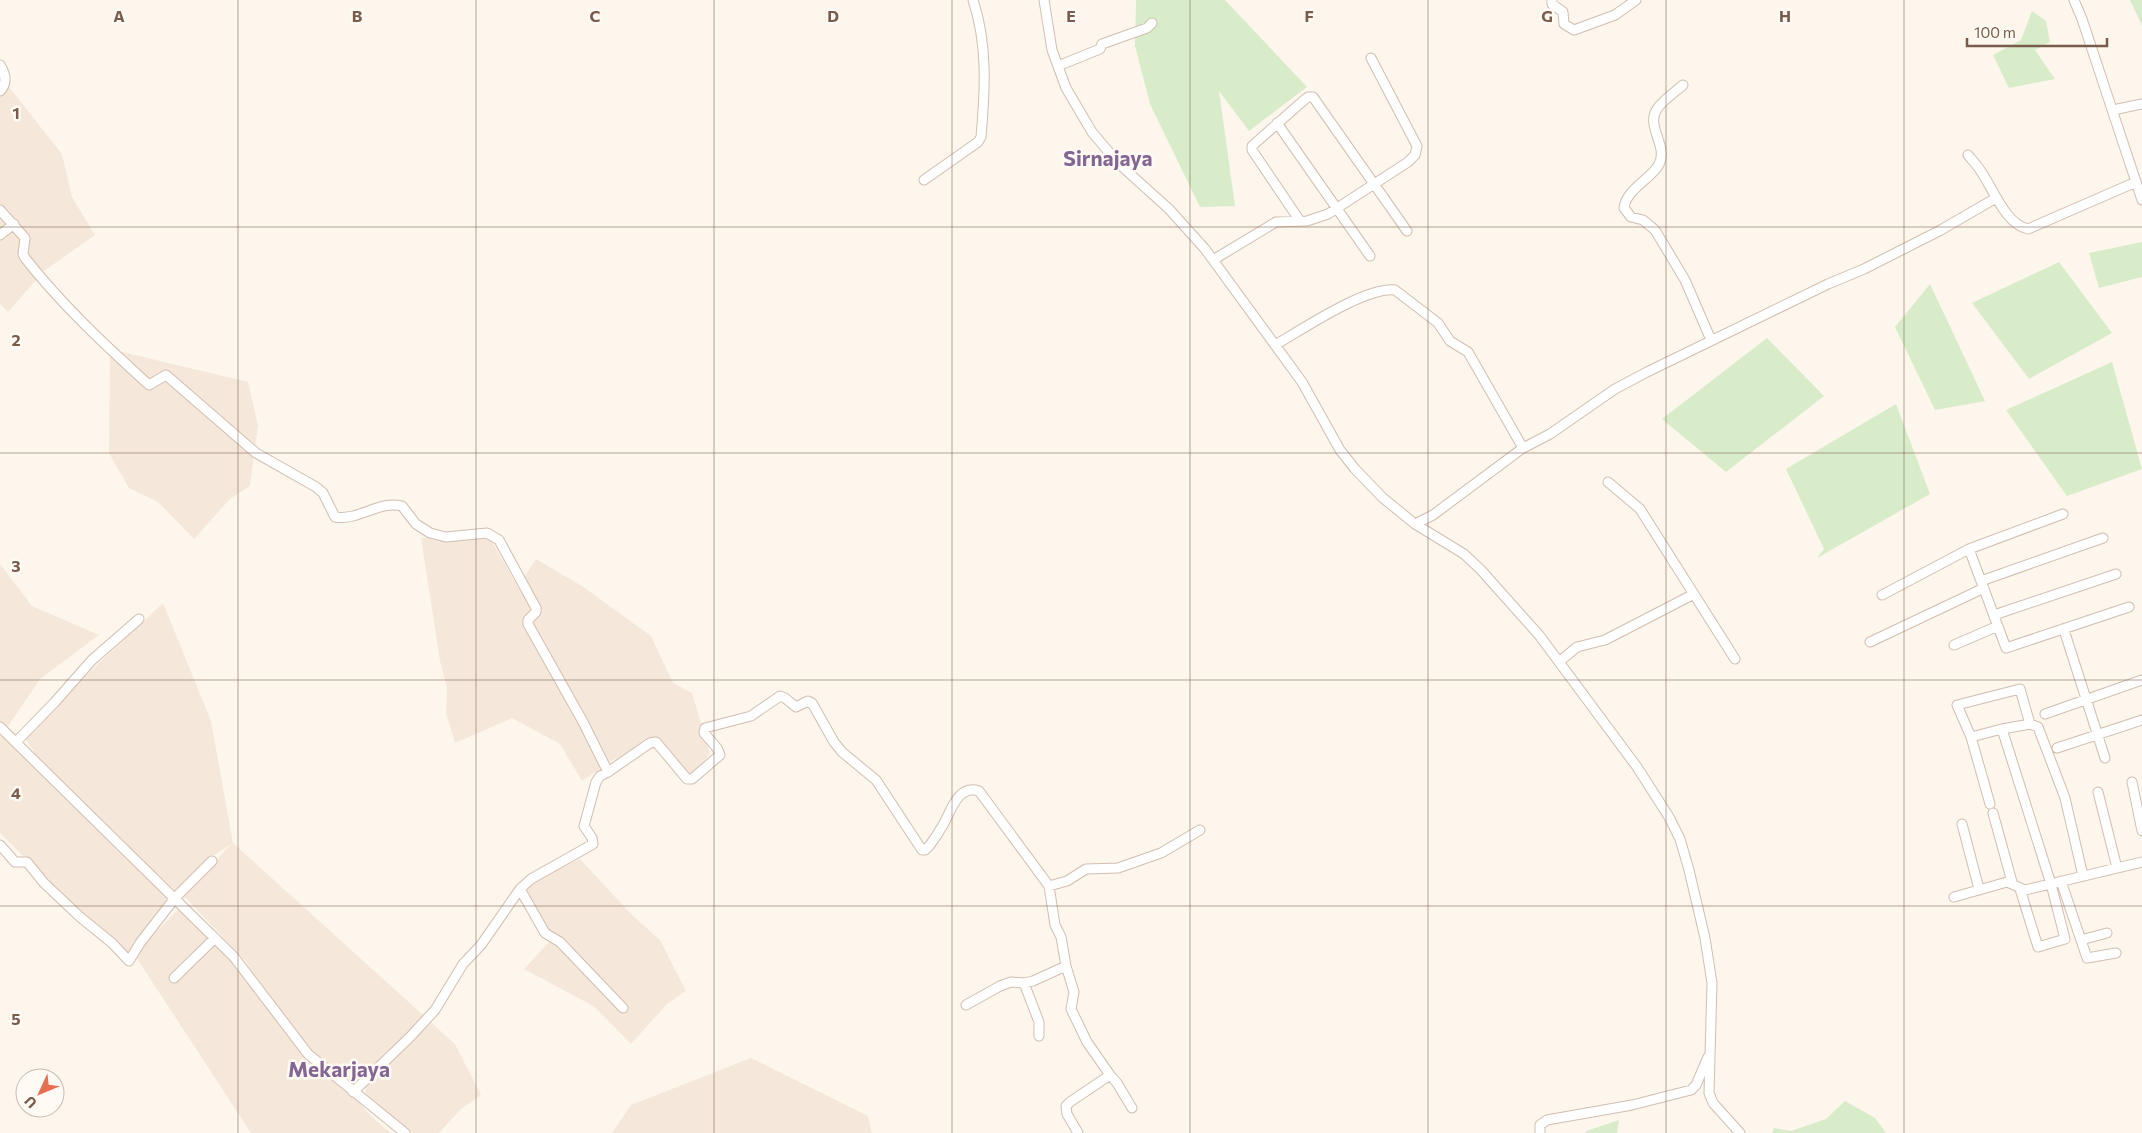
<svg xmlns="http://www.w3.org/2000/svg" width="2142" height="1133" font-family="Commissioner,sans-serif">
<rect width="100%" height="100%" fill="#fdf6ec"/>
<!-- residential -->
<path fill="#f5e8da" d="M5,82L62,154L72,197L95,235L44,271L8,312L0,304V85Z
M110,349L248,382L258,425L250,486L230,499L194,539L158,502L129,488L109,453Z
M487,533L525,599L521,582L536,559L582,586L651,636L673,683L692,693L710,754L690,779L650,744L604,764L575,717L601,768L582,781L560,744L512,718L455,743L446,713L447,688L440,661L421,538Z
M0,564L32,606L99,635L40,679L5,731L50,775L26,740L30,728L163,603L211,721L233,843L455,1044L481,1095L462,1108L439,1133H407L362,1097L366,1093L365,1082L353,1092L336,1077L373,1118L390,1133H251L134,954L183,905L277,1010L246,962L184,896L231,844L211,857L176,891L65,790L171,894L124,958L0,833V737L5,732L0,727Z
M580,859L632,915L660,940L686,991L667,1004L631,1044L595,1007L524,969L553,938L533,911L525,884Z
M751,1058L868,1116L872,1133H612L631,1105Z"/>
<!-- green -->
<path fill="#d8ecc9" d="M1136,0H1225L1307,87L1249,131L1219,91L1235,206L1200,207L1150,104L1135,46Z
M2130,0H2142V26Z
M2032,11L2046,21L2050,42L2035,50L2055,79L2009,88L1993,55L2021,40Z
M2142,242V277L2099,288L2089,253Z
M2059,262L2112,333L2029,379L1972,303Z
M1930,284L1985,401L1935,410L1895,327Z
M1767,338L1824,396L1726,472L1662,419Z
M2112,362L2142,469L2067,496L2006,410Z
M1896,404L1930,494L1817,558L1824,549L1786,469Z
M1845,1101L1875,1118L1886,1133H1772L1774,1128L1791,1131L1826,1119Z
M1619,1120L1617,1133H1586V1131Z"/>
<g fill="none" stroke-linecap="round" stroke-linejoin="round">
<!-- street casing -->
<g stroke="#d1beb0" stroke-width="11">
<path id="street" d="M1044,0L1052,50L1066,88L1092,132L1118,163L1169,209L1205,249L1302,382L1340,450L1355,469L1383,498L1415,524L1464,554L1481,570L1539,635L1637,767L1669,817L1680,839L1689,870L1705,938L1712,983L1709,1093L1713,1103L1740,1133
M1552,0V4L1563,12L1564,24L1574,30L1615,15L1636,0
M2074,0L2082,19L2142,200
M0,65C5,73 8,83 0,91
M1058,66L1100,49L1102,44L1147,28L1152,23
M1683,85C1675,92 1663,100 1657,109C1645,127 1670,147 1658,166C1649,180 1626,190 1624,208L1631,217L1643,220L1655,230L1685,280L1711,340
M2113,110L2142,104
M1277,123L1370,256
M1968,155C1972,160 1977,165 1980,170C1993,188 2005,224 2028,229L2136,182
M924,180L978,142L981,137C985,91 988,45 973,0
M0,210L25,238L23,254L25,258C62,305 105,345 149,385L166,375L256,453L316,487L323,493L335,517C359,521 379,500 402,506L416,524L430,533L446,537L487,533L499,540L536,608V612L528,620V624L583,722L608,772L600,776L596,782L584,826L592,838L593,844L531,879L520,889L481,945L463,964L435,1010L410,1037L353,1092
M1300,221L1252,150V146L1303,101L1308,97H1313L1407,231
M0,235L14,224
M1213,260L1276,222L1307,221L1328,214L1408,162L1415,155L1417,146L1371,58
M1275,345C1303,329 1365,287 1395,290L1438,323L1450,341L1468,352L1523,448
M1608,482L1640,509L1735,659
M1415,524L1433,515L1523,448L1550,434L1615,389L1647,372L1828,284L1864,269L1939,231L1996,198
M1969,549L2006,648L2129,607
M1981,581L2103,538
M1882,595L1969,549L2063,514
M1994,615L2116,574
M2064,630L2105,758
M1870,642L1984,588
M1954,645L1998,626
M1560,661L1577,647L1605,640L1694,594
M2045,714L2142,680
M0,727L234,957L308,1054L405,1133
M1971,737L1957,705L2020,689L2030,724
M16,742L54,703L92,660L139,619
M2057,748L2142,720
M608,772L650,743L656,742L687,779H692L720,755L717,748L704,733L705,728L751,716L780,696L785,698L796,707L808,701L812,703L834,742L842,752L876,780L922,850H925L930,845C935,838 939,832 943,825C951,811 958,784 979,791L1049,886L1055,925L1061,937L1066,966L1074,992L1071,1009L1087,1042L1110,1075L1070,1102L1066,1106L1067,1114L1078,1133
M2132,782L2142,831
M2098,792L2117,868
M1990,804L1971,737L2002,729
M1993,813L2012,882
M1962,824L1979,889
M0,845L15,862H27L44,883L80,917L112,943L129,961L140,943L175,898L212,861
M2061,881L2087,958L2116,953
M2051,884L2002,729L2030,724L2038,727L2065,798L2083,876
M1049,886L1067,881L1086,869L1118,868L1161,853L1200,830
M520,889L545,933L560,942L623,1008
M2020,889L2038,947L2065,939L2052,888
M1954,897L2007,882L2025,890L2142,862
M2081,940L2107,933
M174,978L215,938
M1024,983L1039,1022V1036
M966,1005L1000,986L1011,982L1024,983L1033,981L1066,966
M1110,1075L1117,1083L1132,1108
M1540,1133V1125L1547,1120L1632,1105L1691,1090L1696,1085L1708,1057"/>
</g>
<!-- street -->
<use href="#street" stroke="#fff" stroke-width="9"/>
</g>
<!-- grid -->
<path fill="none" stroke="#7a5c4d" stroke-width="1" stroke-opacity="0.55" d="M238,0V1133M476,0V1133M714,0V1133M952,0V1133M1190,0V1133M1428,0V1133M1666,0V1133M1904,0V1133M0,227H2142M0,453H2142M0,680H2142M0,906H2142"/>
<g text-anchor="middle" stroke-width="5" stroke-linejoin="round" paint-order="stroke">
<!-- quarter labels -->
<g font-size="21" font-weight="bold" fill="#846695" stroke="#fffaf3">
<text x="1108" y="166">Sirnajaya</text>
<text x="339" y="1077">Mekarjaya</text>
</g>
</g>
<g font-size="16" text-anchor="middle" font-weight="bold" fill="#7a5c4d" stroke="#fffaf3" stroke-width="5" stroke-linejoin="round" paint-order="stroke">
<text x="119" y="22">A</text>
<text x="357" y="22">B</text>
<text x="595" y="22">C</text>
<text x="833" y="22">D</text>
<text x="1071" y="22">E</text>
<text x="1309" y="22">F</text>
<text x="1547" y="22">G</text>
<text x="1785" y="22">H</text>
<text x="16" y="119">1</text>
<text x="16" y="346">2</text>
<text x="16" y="572">3</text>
<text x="16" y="799">4</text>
<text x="16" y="1025">5</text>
</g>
<!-- north arrow -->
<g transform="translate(40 1093) rotate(226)"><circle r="24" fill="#fffaf3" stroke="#cabbb1"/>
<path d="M0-4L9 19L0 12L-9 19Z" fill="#e76f51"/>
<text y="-8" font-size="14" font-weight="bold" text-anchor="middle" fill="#7a5c4d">U</text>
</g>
<!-- scale -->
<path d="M1967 38v8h140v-8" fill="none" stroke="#7a5c4d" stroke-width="2.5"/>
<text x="1974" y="38" font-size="15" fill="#7a5c4d" stroke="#fffaf3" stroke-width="4" paint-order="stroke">100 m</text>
</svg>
